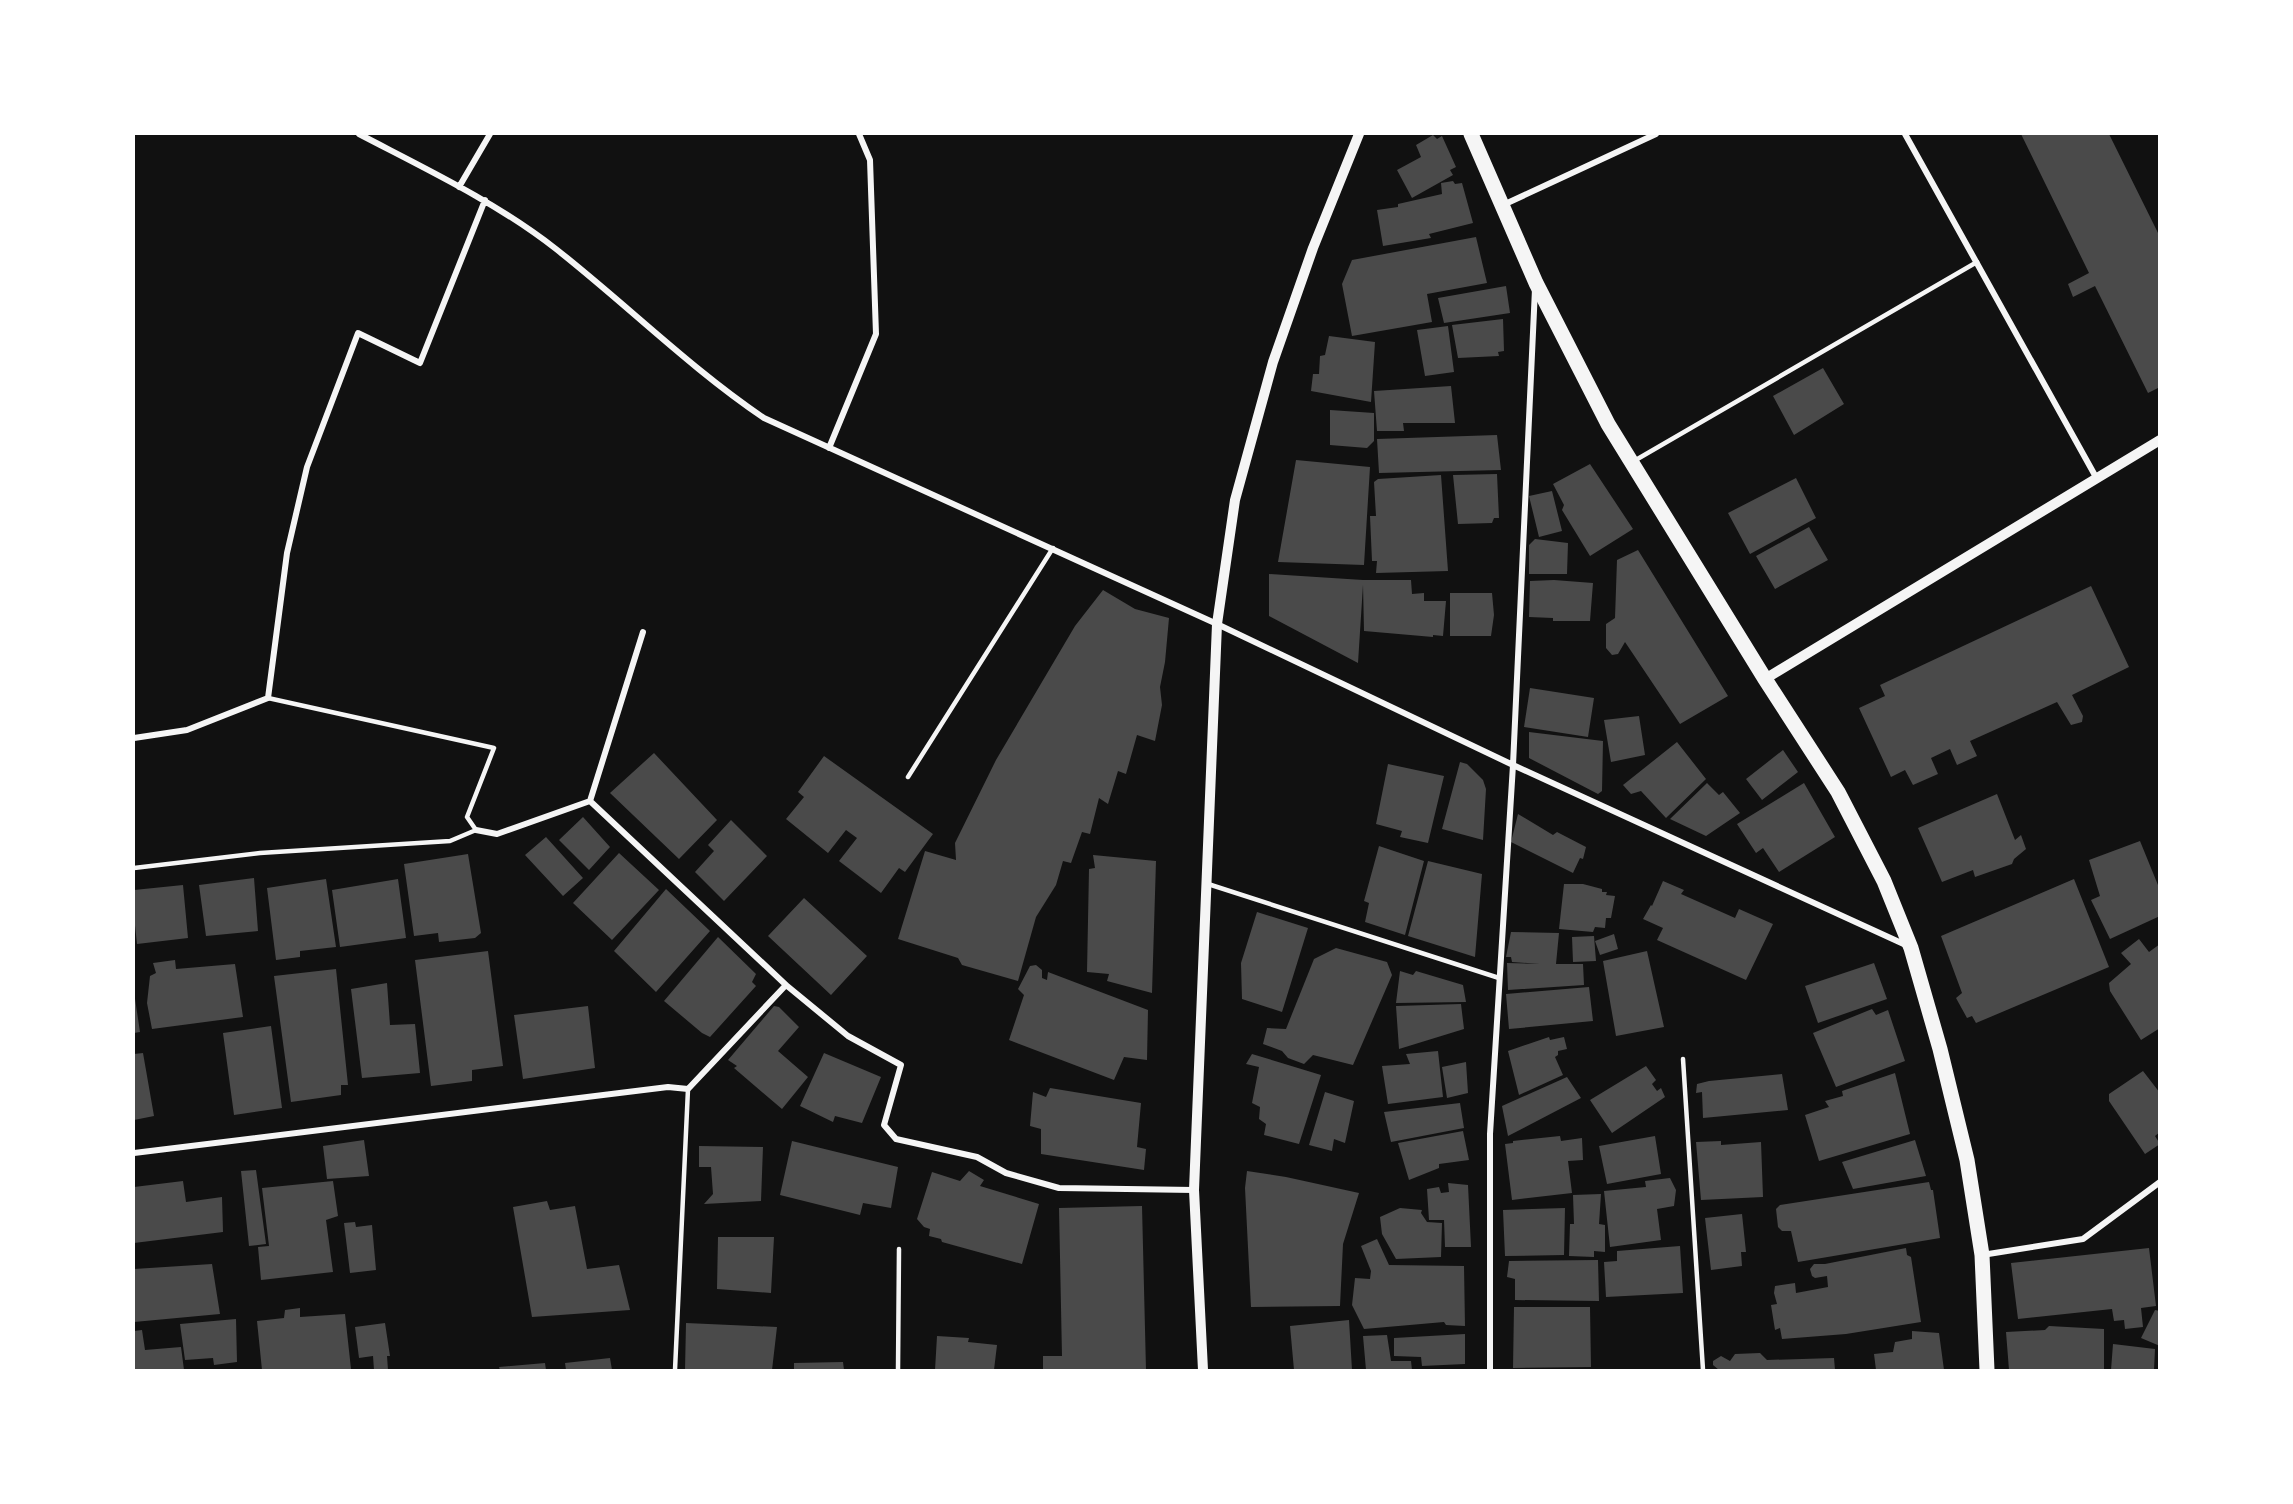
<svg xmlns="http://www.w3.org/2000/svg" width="2293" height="1504" font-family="'Golos Text',sans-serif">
<rect width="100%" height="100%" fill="#111"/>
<!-- building -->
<path fill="#4a4a4a" d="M2021,134H2109L2160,237V387L2148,393L2095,286L2073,297L2068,284L2089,273Z
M1433,135L1437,139L1442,136L1456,167L1450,170L1453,175L1412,198L1397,170L1421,157L1416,145Z
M1453,181L1455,184L1462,183L1473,223L1429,234L1431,238L1383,246L1377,210L1398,207V204L1442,194L1441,183Z
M1476,237L1487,283L1427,294L1432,322L1352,336L1342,284L1352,260Z
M1506,286L1510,313L1444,323L1438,298Z
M1503,319L1504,351L1498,352L1499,356L1458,358L1452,325Z
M1448,326L1454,372L1425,376L1417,330Z
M1329,336L1375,342L1371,402L1311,391L1313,374H1319L1320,356L1325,355Z
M1823,368L1844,404L1794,435L1773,396Z
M1451,386L1455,423H1403L1404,431H1377L1374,391Z
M1330,410L1374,413V441L1367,448L1330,445Z
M1497,435L1501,470L1379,473L1377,439Z
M1296,460L1370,467L1364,565L1278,562Z
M1590,464L1633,529L1590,556L1562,510L1564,505L1553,484Z
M1497,474L1499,518H1494L1492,523L1458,524L1453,475Z
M1441,475L1448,571L1376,573L1377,561H1372L1370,516H1376L1374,482L1378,479Z
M1796,478L1816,518L1750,554L1728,513Z
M1552,491L1562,531L1539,537L1529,496Z
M1809,527L1828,560L1775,589L1756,556Z
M1535,539L1568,543L1567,574H1529V545Z
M1638,550L1728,696L1680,724L1625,642L1618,654L1612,655L1606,648V624L1615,618L1617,560Z
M1269,574L1363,580H1411L1412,594L1424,593V601H1446L1443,636L1433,635V637L1364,631L1363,585L1358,663L1269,616Z
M1554,580L1593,583L1590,621H1553V618L1529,617L1530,581Z
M2091,586L2129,667L2072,695L2083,716L2082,722L2071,725L2057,702L1970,741L1977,756L1957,765L1950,749L1931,758L1938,774L1913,785L1905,770L1891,777L1859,708L1885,696L1880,685Z
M1103,590L1135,609L1169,618L1165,662L1160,687L1162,705L1155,741L1137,735L1126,774L1118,771L1108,804L1099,798L1090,834L1082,832L1071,863L1063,861L1056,885L1036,917L1018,981L962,965L958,958L898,939L925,851L956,860L955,843L996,760L1075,626Z
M1450,593H1492L1494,615L1491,636H1450Z
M1530,688L1594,698L1588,737L1524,727Z
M1639,716L1645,755L1611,762L1604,720Z
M1529,732L1603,741L1602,791L1598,794L1529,758Z
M1677,742L1706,779L1666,818L1641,791L1631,794L1623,785Z
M1783,750L1798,772L1762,800L1746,779Z
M654,753L717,820L679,859L610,793Z
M824,756L933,834L905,872L899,868L881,893L839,861L857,838L846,830L828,853L786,819L804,797L798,792Z
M1460,762L1467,764L1483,780L1486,789L1483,840L1442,829Z
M1388,764L1444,776L1428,843L1400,837L1402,831L1376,824Z
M1707,783L1719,795L1723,792L1740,813L1706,836L1670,819Z
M1804,783L1835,837L1779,872L1763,848L1756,853L1737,824Z
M1997,794L2015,840L2021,835L2026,849L2014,859L2012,864L1975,877L1973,870L1942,882L1918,828Z
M1518,814L1553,835L1557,832L1586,847L1583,859L1580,858L1573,873L1511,842Z
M583,817L610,847L589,870L559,840Z
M731,820L767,856L724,901L695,872L714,851L708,845Z
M546,837L583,878L563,896L525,855Z
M2140,841L2160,890V916L2110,939L2091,900L2100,896L2089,860Z
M1379,846L1424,861L1405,935L1365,922L1369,903L1364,901Z
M619,853L659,890L612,940L573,903Z
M468,854L481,933L475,938L439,942L438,933L414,936L404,864Z
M1093,855L1156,861L1152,993L1107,981L1109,974L1087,972L1089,869L1095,868Z
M1428,861L1482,874L1475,957L1408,936Z
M254,878L258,931L206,936L199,885Z
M326,879L336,947L300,951V957L276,960L267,888Z
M398,879L406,938L340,947L332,890Z
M2074,879L2109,967L1976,1023L1972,1016L1967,1018L1956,998L1962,993L1941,936Z
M1663,881L1684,890L1681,894L1735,918L1739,909L1773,924L1746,980L1657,940L1663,928L1643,919L1651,905L1652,906Z
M1564,884H1583L1602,889V892H1607L1606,895L1615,896L1611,918H1606L1605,928L1595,927L1593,932L1559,929Z
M183,885L188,938L137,944L134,916V890Z
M666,889L710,931L656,992L614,951Z
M804,898L867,956L831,995L768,936Z
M1257,912L1308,928L1282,1012L1242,999L1241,963Z
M1511,932L1559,933L1556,964H1583L1584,985L1508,990L1507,963L1540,964L1512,962L1511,957H1506Z
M1614,934L1618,949L1600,955L1595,941Z
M1594,936L1596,961L1573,962L1572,937Z
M718,937L756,974L752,982L756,986L710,1037L702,1033L664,1001Z
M2139,939L2149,952L2160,944V1028L2141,1040L2110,991L2109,983L2131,964L2121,953Z
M1336,948L1387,962L1392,975L1353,1065L1313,1055L1304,1064L1288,1058L1282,1051L1263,1044L1267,1028L1286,1029L1314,959Z
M488,951L503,1066L472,1070V1081L431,1086L415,960Z
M1647,951L1664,1027L1616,1036L1603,961Z
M175,960L176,969L235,964L243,1017L152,1029L147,1003L150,976L156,973L153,963Z
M1874,963L1887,999L1818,1023L1805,986Z
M1036,965L1042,970V978L1047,980L1048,972L1148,1010L1147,1060L1124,1057L1114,1080L1009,1040L1024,995L1018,989L1030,966Z
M336,969L348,1085H341V1095L291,1102L274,976Z
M1400,971L1413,975L1416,971L1463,985L1466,1002L1396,1003Z
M387,983L390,1025L415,1024L420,1073L362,1078L351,989Z
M1589,987L1593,1021L1509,1029L1506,994Z
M134,992L140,1032L134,1033Z
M1461,1004L1464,1029L1399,1049L1396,1006Z
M588,1006L595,1068L523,1079L514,1015Z
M774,1006L779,1007L799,1027L778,1051L808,1077L782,1109L734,1068L737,1066L728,1060Z
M1872,1009L1876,1015L1888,1010L1905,1061L1836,1087L1813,1033Z
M271,1026L282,1108L234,1115L223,1033Z
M1549,1037L1550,1040L1564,1037L1567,1049L1558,1051V1055L1555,1057L1563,1075L1519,1095L1508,1051Z
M1438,1051L1443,1097L1388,1104L1382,1066L1410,1064L1406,1054Z
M143,1053L154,1116L134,1120V1054Z
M824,1053L881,1077L862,1123L835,1116L833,1122L800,1106Z
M1252,1054L1321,1075L1299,1144L1264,1135L1266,1124L1259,1119L1260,1107L1252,1103L1259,1067L1246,1064Z
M1466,1062L1468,1093L1447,1098L1442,1067Z
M1646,1066L1656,1080L1652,1084L1657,1091L1661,1088L1665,1097L1612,1133L1590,1100Z
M2143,1071L2160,1093V1132L2155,1136L2160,1144L2145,1154L2109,1101V1094Z
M1895,1073L1910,1134L1819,1161L1805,1115L1829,1107L1825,1101L1843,1096L1842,1091Z
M1782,1074L1788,1110L1703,1118L1702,1092L1696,1093L1697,1084L1709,1081Z
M1567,1077L1581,1098L1508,1136L1502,1106Z
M1050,1088L1141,1103L1137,1147L1146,1149L1144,1170L1041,1154V1129L1030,1126L1033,1092L1046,1097Z
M1325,1092L1354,1101L1345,1143L1334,1139L1332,1151L1309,1145Z
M1460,1103L1464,1128L1391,1142L1384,1112Z
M1463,1131L1469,1160L1439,1164V1168L1409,1180L1398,1143Z
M1560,1136L1561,1141L1582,1138L1583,1160L1568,1161L1572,1193L1512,1200L1505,1144L1513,1143V1141Z
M1655,1136L1661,1174L1607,1184L1599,1146Z
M364,1140L369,1176L327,1179L323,1146Z
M1915,1140L1926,1176L1853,1189L1842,1162Z
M792,1141L898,1167L891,1208L863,1203L860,1215L780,1195Z
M1721,1141V1145L1761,1142L1763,1197L1701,1200L1696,1142Z
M699,1146L763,1147L761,1201L704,1204L713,1194L711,1167H699Z
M256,1170L266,1244L249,1246L241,1171Z
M969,1171L984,1180L980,1186L1039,1204L1022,1264L942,1242L941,1239L929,1236L930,1229L924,1227L917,1219L932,1172L960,1181Z
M1247,1171L1286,1177L1359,1193L1343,1244L1340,1306L1251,1307L1245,1188Z
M1670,1178L1676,1190L1674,1206L1657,1209L1661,1240L1610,1247L1604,1191L1646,1187L1645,1181Z
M183,1181L186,1202L222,1197L223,1232L134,1243V1187Z
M333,1181L338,1216L326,1220L333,1272L261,1280L258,1247L269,1246L262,1188Z
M1929,1182L1931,1190H1933L1940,1238L1798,1262L1791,1231H1782L1778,1227L1776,1209L1780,1205Z
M1448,1183L1468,1185L1471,1247H1445L1444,1220H1429L1427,1189L1439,1187L1441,1193L1449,1192Z
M1601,1194L1599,1224L1605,1225V1252L1594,1251V1257L1569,1256L1570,1224H1574L1573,1195Z
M547,1201L550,1210L575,1206L587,1269L619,1265L630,1310L532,1317L513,1207Z
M1142,1206L1146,1370H1043V1356H1062L1059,1208Z
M1400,1208L1422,1210L1421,1213L1427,1222L1442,1223L1441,1257L1396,1259L1382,1234L1380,1217Z
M1565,1208L1564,1255L1505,1256L1503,1210Z
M1742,1214L1746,1252H1741L1742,1266L1711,1270L1705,1218Z
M355,1222L356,1227L372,1225L376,1270L350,1273L344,1223Z
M718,1237H774L771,1293L717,1289Z
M1377,1239L1389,1265L1464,1266L1465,1326L1446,1325L1444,1322L1364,1329L1352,1305L1355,1278L1370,1279L1371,1271L1361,1246Z
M1680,1246L1683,1293L1606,1297L1604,1262L1617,1261V1251Z
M1906,1248L1907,1255L1911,1257L1921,1322L1846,1334L1782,1339L1780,1328L1775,1330L1771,1305L1777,1304L1774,1293L1775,1286L1795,1283L1796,1293L1828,1287L1827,1276L1815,1278L1812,1276L1810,1269L1814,1264H1825Z
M2149,1248L2156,1306L2141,1308L2143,1327L2125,1329L2124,1320L2114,1321L2112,1309L2018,1319L2011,1263Z
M1598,1260L1599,1301L1515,1300V1279L1507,1277L1509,1261Z
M212,1264L220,1314L134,1322V1269Z
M1514,1307H1590L1591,1367L1513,1368Z
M300,1308V1317L345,1314L351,1369L262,1370L257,1321L284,1318L285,1310Z
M2155,1310L2160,1311V1346L2141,1338Z
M236,1319L237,1362L214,1365L213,1358L185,1360L180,1324Z
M1349,1320L1352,1370H1294L1290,1326Z
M385,1323L390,1356H387L388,1370H374L373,1356L359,1358L355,1327Z
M686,1323L777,1327L772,1370H685Z
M2049,1326L2104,1329V1370H2009L2006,1332L2045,1330Z
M142,1330L145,1350L181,1347L184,1370H134V1331Z
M1912,1331L1939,1333L1944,1370H1876L1874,1354L1893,1352L1895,1342L1912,1339Z
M1465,1334V1364L1422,1366L1421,1357L1394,1356V1338Z
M1387,1335L1391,1361H1411L1412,1370H1366L1363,1336Z
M937,1336L969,1338L968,1342L997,1345L994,1370H935Z
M2113,1344L2155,1349L2154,1370H2111Z
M1760,1353L1767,1360L1834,1358L1835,1370H1719L1713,1365V1361L1721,1356L1730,1361L1735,1354Z
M610,1358L612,1370H566L565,1363Z
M843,1362L844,1370H794V1363Z
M545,1363L546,1370H500L499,1367Z"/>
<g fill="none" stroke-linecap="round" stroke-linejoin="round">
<!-- service -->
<path stroke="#f5f5f5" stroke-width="4.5" d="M1634,461L1977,262
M908,777L1053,548
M134,868L260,853L450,841L476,830L467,817L494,748L268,698
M1208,884L1499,978
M1683,1059L1703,1370
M675,1370L688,1089
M898,1370L899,1249"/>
<!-- minor -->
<path stroke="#f5f5f5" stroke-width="6" d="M359,134C426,169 496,202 556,249C626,304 690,368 764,418L1217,624L1513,765L1908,946
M1905,134L2097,479
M459,187L490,134
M1503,205L1656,134
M829,448L876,334L870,160L859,134
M134,738L187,730L268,698L287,553L307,467L358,333L420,363L485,200
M590,801L786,985L848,1036L901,1065L884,1125L896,1139L977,1157L1006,1173L1059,1188L1194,1190
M476,830L497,834L590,801L643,632
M134,1153L668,1087L688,1089L786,985
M1982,1255L2083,1239L2160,1182
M1490,1370V1134L1513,765L1535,289"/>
<!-- tertiary -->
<path stroke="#f5f5f5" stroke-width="10" d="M1765,679L2160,440
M1203,1370L1194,1190L1217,624L1235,500L1273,362L1313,248L1359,134"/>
<!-- primary -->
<path stroke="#f5f5f5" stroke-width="15" d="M1471,134L1536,283L1608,424L1765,679L1838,792L1884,881L1911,948L1940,1049L1967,1160L1982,1255L1987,1370"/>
</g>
<!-- border -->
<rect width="2293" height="1504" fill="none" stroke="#ffffff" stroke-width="270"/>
</svg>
